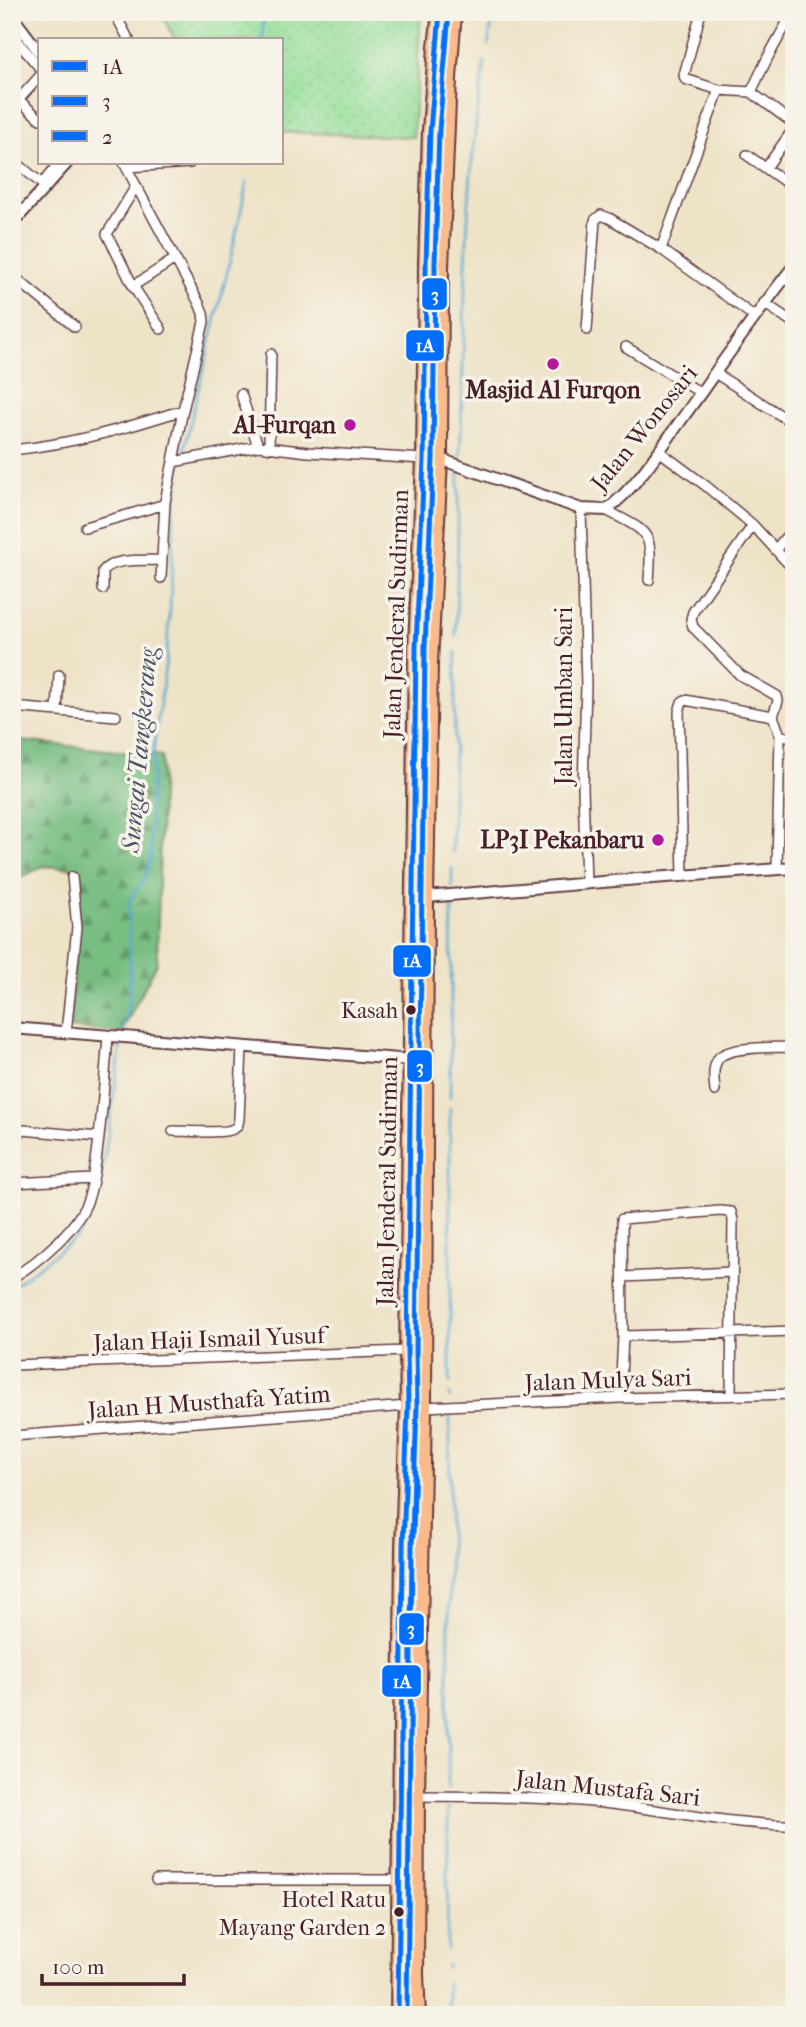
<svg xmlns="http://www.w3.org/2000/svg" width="806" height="2027" font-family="'IM FELL French Canon',serif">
<defs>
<pattern id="forest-firs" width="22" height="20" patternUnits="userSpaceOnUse" patternTransform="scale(1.75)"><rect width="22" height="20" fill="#78be83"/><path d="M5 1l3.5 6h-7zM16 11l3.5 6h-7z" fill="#649a6b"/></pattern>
<pattern id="park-dots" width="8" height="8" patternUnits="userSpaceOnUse" patternTransform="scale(1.75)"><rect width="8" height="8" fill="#95df9b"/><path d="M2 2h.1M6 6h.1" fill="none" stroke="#82bf86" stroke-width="1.8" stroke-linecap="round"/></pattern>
</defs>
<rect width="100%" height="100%" fill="#f7f3e8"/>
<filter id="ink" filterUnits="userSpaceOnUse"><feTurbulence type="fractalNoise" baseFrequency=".0143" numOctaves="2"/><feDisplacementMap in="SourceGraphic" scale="14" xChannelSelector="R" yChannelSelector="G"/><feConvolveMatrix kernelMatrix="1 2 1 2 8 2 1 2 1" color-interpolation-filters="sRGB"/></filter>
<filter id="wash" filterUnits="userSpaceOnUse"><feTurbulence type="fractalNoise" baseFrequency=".00686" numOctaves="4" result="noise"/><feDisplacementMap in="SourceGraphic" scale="28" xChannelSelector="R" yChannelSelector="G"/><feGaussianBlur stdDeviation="1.57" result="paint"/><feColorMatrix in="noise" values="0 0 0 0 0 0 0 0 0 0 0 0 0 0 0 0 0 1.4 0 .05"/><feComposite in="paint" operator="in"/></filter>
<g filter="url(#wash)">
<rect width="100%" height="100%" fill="#eee3c7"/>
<!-- forest -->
<path fill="url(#forest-firs)" stroke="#616e57" stroke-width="2" d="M12,740L162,756L157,963L121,1033L70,1028L80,869L43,866L12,882Z"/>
<!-- park -->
<path fill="url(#park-dots)" stroke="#707f63" stroke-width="2" d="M161,12H421L413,137L282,132V40H175Z"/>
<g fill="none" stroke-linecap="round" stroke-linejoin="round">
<!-- stream -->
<path stroke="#54a8d0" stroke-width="2.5" d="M262,40L264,12
M488,45L494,12
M249,165L250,163
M183,457C202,364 230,274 247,181
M460,458C466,325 462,192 485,61
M456,636L459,473
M452,853L456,652
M452,868V887
M123,1032L130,997L129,901L145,877L151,856L150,810L154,746L166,660L170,610L174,511L181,463
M450,1097L452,901
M12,1287L77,1237L90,1217L97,1197L105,1154L122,1039
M450,1383V1108
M450,1398V1394
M448,1789L450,1414
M447,1949L448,1804
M447,1967V1965
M447,1983V2015"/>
</g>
</g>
<g filter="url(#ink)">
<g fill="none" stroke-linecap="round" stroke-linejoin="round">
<!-- minor casing -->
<g stroke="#633c42" stroke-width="12">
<path id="minor" d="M114,12L129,40
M701,12L684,75L685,79L719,90L751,92L768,57L793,12
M12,35L40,68
M751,92L794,124
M12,94L40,119
M12,107L40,76
M747,155L794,188
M12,159L42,184L59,163
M127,167L190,163
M766,168L794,128
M136,186L107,234L133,286L161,329
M661,249L719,90
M12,275L75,327
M133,286L175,259
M764,303L794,323
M587,330L595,220L601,215L609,218L661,249L755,317
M626,347L701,393
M715,373L794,424
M241,394L258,446
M269,448L271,354
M12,450C73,444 126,428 183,410
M659,451L706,486L753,525L794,570
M173,462L258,446L308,452L424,459
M581,509L586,686L583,788L586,883
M606,510C648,533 653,529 649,580
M753,525L693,612L691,619L693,627L740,675L777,696L778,701L773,716
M85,527L162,505L165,502L183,410L204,322L203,313L199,303L124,163
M776,549L794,527
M161,578L165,502
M103,589V571C114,557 145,561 162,560
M12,707L116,716
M57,711L59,675
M773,716L780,735L777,869
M780,735L794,739
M683,876L679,712L682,702L685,700L773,716
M66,1033L77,927L72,877
M715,1091C714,1081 712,1068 718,1059C727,1045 777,1048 794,1047
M12,1129L99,1137
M173,1131C185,1131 225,1134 233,1129C238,1127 238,1124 239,1119L242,1047
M12,1183L93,1179
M623,1277L732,1272
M12,1278C38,1262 76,1230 87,1202C93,1187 95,1170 97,1154C102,1115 105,1075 108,1036
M623,1336L794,1331
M12,1365L407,1351
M620,1398L623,1336L622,1219L720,1211L731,1212L733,1220L731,1395
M424,1407L620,1398L794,1394
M12,1436L408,1406
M417,1796C479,1796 542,1797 603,1803C666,1810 732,1825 794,1825
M156,1880H400"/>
</g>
<!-- tertiary casing -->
<g stroke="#633c42" stroke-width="14">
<path id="tertiary" d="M12,16L40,53
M12,224L67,163
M440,459L581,509L606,510C633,491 659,451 679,423C717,371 753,317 794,266
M426,897L638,879L794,868
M12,1028L411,1060"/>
</g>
<!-- primary casing -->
<g stroke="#633c42" stroke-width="18">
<path id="primary" d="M398,2015L403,1546L408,1406L407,1351L416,647L424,459L426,263L430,130L436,46L440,12
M418,2015L416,1975L417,1796L424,1407L426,897L430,664L440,459L441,268L449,78L454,12"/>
</g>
<!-- minor -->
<use href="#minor" stroke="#fff" stroke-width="9"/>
<!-- tertiary -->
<use href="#tertiary" stroke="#fff" stroke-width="10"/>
<!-- primary -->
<use href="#primary" stroke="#fabb8c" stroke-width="14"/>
<!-- bus-1 casing -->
<g stroke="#f7f3e8" stroke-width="10">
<path id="bus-1" d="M398,2015L403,1546L408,1406L407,1351L416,647L424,459L426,263L430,130L440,12"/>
</g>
<!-- bus-2 casing -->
<g stroke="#f7f3e8" stroke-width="10">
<path id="bus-2" d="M407,2015L412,1546L417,1406L416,1351L425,647L433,459L435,263L439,130L449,13"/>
</g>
<!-- bus-3 casing -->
<g stroke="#f7f3e8" stroke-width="10">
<path id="bus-3" d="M414,1477L413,1537H412Z"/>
</g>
<!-- bus-1 -->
<use href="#bus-1" stroke="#006eff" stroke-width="5"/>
<!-- bus-2 -->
<use href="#bus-2" stroke="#006eff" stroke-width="5"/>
<!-- bus-3 -->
<use href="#bus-3" stroke="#006eff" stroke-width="5"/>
</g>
</g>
<!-- markers -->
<g fill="#b5179e" stroke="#f7f3e8" stroke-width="2.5">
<circle cx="553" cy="364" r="7"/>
<circle cx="350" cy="425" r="7"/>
<circle cx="658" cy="840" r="7"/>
</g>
<g fill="#4a1f2b" stroke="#f7f3e8" stroke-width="2.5">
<circle cx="411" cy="1010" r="6"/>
<circle cx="399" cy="1912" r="6"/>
</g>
<g text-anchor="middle" stroke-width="7" stroke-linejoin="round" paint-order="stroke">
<!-- bus labels -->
<g font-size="22" fill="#4a1f2b" stroke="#f7f3e8" text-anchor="end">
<text x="398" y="1018">Kasah</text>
<text x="386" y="1907">Hotel Ratu<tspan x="386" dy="28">Mayang Garden 2</tspan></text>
</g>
<!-- poi labels -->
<g font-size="24" font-weight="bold" fill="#4a1f2b" stroke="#f7f3e8" text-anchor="end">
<text x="553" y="398" text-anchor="middle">Masjid Al Furqon</text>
<text x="336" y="433">Al-Furqan</text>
<text x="644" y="848">LP3I Pekanbaru</text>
</g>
<!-- street labels -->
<g font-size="24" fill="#4a1f2b" stroke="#f7f3e8">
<text transform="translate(644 428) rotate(-51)" y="8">Jalan Wonosari</text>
<text transform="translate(396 614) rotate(-88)" y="8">Jalan Jenderal Sudirman</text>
<text transform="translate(564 696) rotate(-90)" y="8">Jalan Umban Sari</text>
<text transform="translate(387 1181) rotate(-89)" y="8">Jalan Jenderal Sudirman</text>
<text transform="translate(209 1339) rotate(-2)" y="8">Jalan Haji Ismail Yusuf</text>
<text transform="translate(608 1380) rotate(-2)" y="8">Jalan Mulya Sari</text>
<text transform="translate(209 1402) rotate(-4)" y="8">Jalan H Musthafa Yatim</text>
<text transform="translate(608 1788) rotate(6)" y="8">Jalan Mustafa Sari</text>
</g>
<!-- water labels -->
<g font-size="26" font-style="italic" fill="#4e566d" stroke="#f7f3e8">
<text transform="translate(139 750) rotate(-85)" y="9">Sungai Tangkerang</text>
</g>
</g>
<g stroke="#f7f3e8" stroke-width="2.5">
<rect x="421" y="277" width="27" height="34" rx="7" fill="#006eff"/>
<rect x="405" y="329" width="40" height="33" rx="7" fill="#006eff"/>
<rect x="392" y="944" width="40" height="34" rx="7" fill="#006eff"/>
<rect x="406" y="1049" width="27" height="34" rx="7" fill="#006eff"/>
<rect x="398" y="1612" width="27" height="34" rx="7" fill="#006eff"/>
<rect x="381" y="1664" width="41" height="34" rx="7" fill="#006eff"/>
</g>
<g font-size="19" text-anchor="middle" font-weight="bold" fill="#fff">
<text x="435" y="301">3</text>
<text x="425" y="352">1A</text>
<text x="412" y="967">1A</text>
<text x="420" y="1073">3</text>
<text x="411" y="1635">3</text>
<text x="402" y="1688">1A</text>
</g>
<!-- margin -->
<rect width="806" height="2027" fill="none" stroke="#f7f3e8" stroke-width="42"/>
<!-- legend -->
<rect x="38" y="38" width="245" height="126" fill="#f7f3e8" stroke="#b29e9c" stroke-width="2"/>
<rect x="52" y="61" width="35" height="10" fill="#006eff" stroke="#b29e9c" stroke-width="2"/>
<text x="102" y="74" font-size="21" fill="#4a1f2b">1A</text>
<rect x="52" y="96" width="35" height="10" fill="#006eff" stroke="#b29e9c" stroke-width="2"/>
<text x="102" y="108" font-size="21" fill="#4a1f2b">3</text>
<rect x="52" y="131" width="35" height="10" fill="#006eff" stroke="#b29e9c" stroke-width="2"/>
<text x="102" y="144" font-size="21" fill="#4a1f2b">2</text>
<!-- scale -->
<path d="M42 1974v10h142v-10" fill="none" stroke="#4a1f2b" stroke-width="3.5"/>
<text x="52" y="1974" font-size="21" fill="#4a1f2b" stroke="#f7f3e8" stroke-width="5" paint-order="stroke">100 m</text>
</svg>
